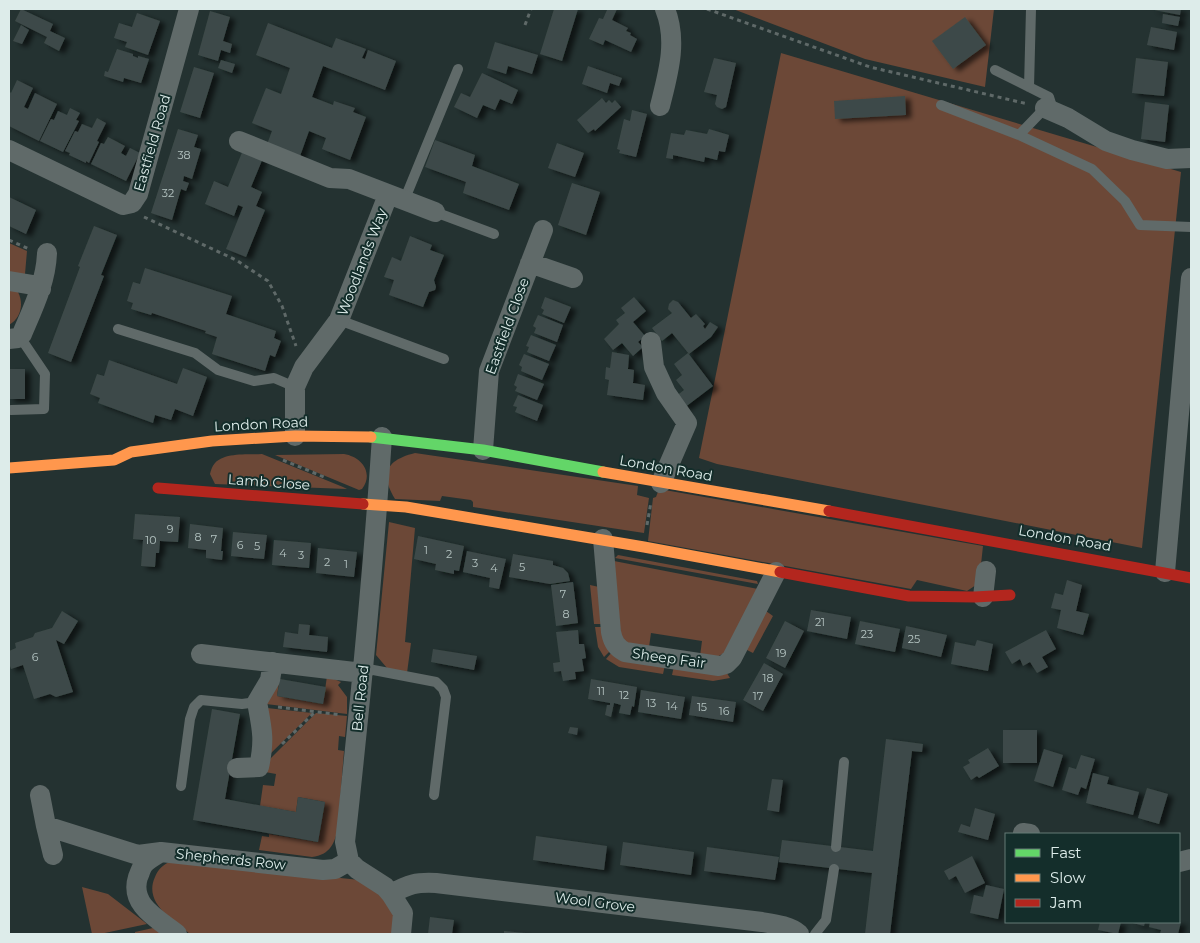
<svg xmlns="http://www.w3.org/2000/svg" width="1200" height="943" font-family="Montserrat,sans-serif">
<defs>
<filter id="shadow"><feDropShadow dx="5.5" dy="3" stdDeviation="2.5" flood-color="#0009"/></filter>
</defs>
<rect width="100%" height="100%" fill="#243231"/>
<!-- green -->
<path fill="#6c4837" d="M733,9H994L985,87L865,59Z
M781,53L1181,172L1142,548L717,464L699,458Z
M9,243L27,251L25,274H9Z
M9,288L18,292C24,304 21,318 9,325Z
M415,453L638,486L637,495L649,498L644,533L473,507V502L471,500L442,496L440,501L395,499C379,473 387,460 415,453Z
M262,454L343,487L347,489L215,484L210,474C211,470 212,466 215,463C225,452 248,455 262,454Z
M344,454C362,457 374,473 362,489L359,490L275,455Z
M659,489L983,546L979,583L967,591L917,580L911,589L648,541L653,498L656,497Z
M389,522L415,528L405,642L411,643L407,673L387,668L376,655Z
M618,555L757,581L758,584L615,558Z
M614,561L758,589L726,652L715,658L700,656L702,641L651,633L649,647L629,644L621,638Z
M590,585L599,587L603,624H594Z
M766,611L773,616L753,653L745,649Z
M595,627H603L610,651L604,657L598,647Z
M612,652L665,665L663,674L619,667L606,659Z
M674,666L725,670L730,678L713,681L672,675Z
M327,676L341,682L338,685L347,697V714L266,704L279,682L277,696L323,704Z
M267,708L312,713L267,757C269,740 272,725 267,708Z
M316,713L347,716L345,737L339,736L338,750L344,751L338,827C335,843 330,855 312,857L259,850L262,836L269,837V834L318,842L325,802L298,797L296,812L260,806L263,785L274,786L276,774L265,772L267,762Z
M171,861L360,880L377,888L394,915L393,934H190C173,920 143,903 155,877C158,869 163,865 171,861Z
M82,887L108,894L147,924L100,934H92Z
M153,928L160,932V934H135V932Z"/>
<!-- building -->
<path fill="#3d4a48" filter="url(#shadow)" d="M21,9L53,24L50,31L65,38L59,51L44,43L47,37L15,21Z
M554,9H578L562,61L540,54Z
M604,9H617L612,20L628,28L626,31L631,33L630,35L637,39L631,52L605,40L603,45L589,39L599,18L603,19L607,10Z
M1149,9H1181L1180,15Z
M210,11L230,17L223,41L232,44L230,53L221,50L218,61L198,55Z
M137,13L160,21L148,55L125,47L127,42L114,38L119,23L132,27Z
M1163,14L1180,17L1178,26L1162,23Z
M965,17L986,45L953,69L932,41Z
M268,23L332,48L336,38L366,49L362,58L365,59L368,50L396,61L385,90L323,66L312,97L333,105L334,101L355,108L353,112L366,117L350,160L322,149L326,138L309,131L299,159L266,147L272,131L252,123L266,88L281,94L290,68L256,55Z
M21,25L29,30L22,44L13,41Z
M1151,27L1177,32L1174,50L1147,45Z
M495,42L538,55L532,74L508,66L506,74L487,68Z
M117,49L133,54V56L138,58V56L149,59L141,83L124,78L123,82L104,76L105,71L108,72Z
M714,58L736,63L726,107L722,109L717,107L715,104L717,95L704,92Z
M1136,58L1168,62L1164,96L1132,93Z
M221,60L235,64L232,73L218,68Z
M588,66L622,78L619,86L610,83L607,93L582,84Z
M194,67L214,73L200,118L180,112Z
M482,73L518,90L512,104L500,99L495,110L483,105L477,118L454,107L461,93L470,97Z
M17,80L33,88L24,107L28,109L35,93L57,104L39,141L9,126V91L11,93Z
M905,96L906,115L835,119L834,101Z
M602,98L606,103L609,100L612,103L615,100L621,107L595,131L594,129L588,133L577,120Z
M1145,102L1169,105L1165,142L1141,139Z
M70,108L80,113L76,120L79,121L63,152L40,141L51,119L54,120L58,111L67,115Z
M632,110L647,114L636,157L619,153L620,150L617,149L624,119L630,121Z
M97,118L106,123L97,141L99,142L89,163L86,161V163L69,155L70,153L65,151L75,131L78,132L82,124L92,128Z
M178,129L198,135L194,147L201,149L192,179L184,176L183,181L189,183L186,191L181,189L172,220L151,213Z
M709,129L729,135L725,152L719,151L717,160L705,157L704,162L673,155V159L666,158L671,133L684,135L686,130L707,134Z
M108,137L125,146L121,153L126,156L130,148L140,153L126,181L91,164L101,143L104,144Z
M435,140L475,155L472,166L519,184L509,210L463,193L466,182L425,167Z
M557,143L584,153L575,177L548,168Z
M243,150L263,158L251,187L262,192L256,206L265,210L246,257L226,249L243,207L238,205L234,216L205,204L214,181L228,187Z
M572,183L600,192L586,235L558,225Z
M9,197L36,210L26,234L9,226Z
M94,226L117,235L101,275L104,276L71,362L48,353L80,267L78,266Z
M410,236L432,245L430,250L444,255L434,280L436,287L435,290L429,292L423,307L389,295L394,280L384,277L392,257L401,261Z
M145,268L232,296L226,314L276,331L274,338L281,341L275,357L270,355L265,371L212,354L217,337L205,333L206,331L152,313L151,315L131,309L133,303L127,301L133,282L140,284Z
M545,297L571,307L564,323L542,314L544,310L541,308Z
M634,297L646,311L633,322L645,336L638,342L643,347L633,356L622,343L613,350L604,339L619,324L616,320L625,313L621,308Z
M673,300L678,302L691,318L696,314L705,324L703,326L705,329L710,322L718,327L711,337L689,354L672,333L662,341L652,328L672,313L668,309L669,304Z
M538,315L563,325L557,342L534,333L536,328L533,326Z
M531,335L556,345L549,361L527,352L529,347L526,346Z
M612,352L629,355L628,369L634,370L633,383L645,385L643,400L607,395L609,380L605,379L606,367L610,368Z
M688,353L713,386L684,408L675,397L684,390L676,380L682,375L674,364Z
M524,354L549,364L542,380L521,371L522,367L519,365Z
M109,360L177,384L183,368L207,377L193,416L175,409L171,420L155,415L153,423L98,403L100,398L90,394L97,374L104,376Z
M9,369H25V399H9Z
M518,374L544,384L537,400L515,391L517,387L514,385Z
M518,395L543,405L537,421L515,412L517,407L513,406Z
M135,514L180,517L178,542L160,541L159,553H156L155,567L141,566L143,540L133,539Z
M190,524L223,528L221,551H223L222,560L206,558V550L188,548Z
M233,532L267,535L264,559L231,556Z
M418,536L464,546L459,571L454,570V574L435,570L436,564L414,559Z
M274,540L311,543L309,568L272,565Z
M318,548L357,552L354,577L316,573Z
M467,551L506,559L499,589L489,587L490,578L463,572Z
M513,554L553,561V565L563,568L568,573L570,581L550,584L509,577Z
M1067,580L1082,585L1076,611L1089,614L1083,635L1057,628L1061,610L1051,608L1055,593L1063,595Z
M573,582L578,623L556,626L551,585Z
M811,610L851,617L847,639L807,631Z
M62,611L78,621L64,644L56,640L73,692L56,697L50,694L34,699L23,665L11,669L9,663V651L16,648L15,643L33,637L35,633L52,628Z
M785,621L804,631L785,668L766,658Z
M860,621L900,629L895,652L855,644Z
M299,624L310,625L309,635L328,637L327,652L283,647L285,632L298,634Z
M906,626L947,635L941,657L902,648Z
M578,630L579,644H584L586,658L582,659L584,671L575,672L576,679L563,681L561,671L554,672L553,663L560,662L556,632Z
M1046,630L1056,649L1042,657L1048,667L1037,673L1030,662L1023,666L1020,659L1012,664L1005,652Z
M977,640L993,644L988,671L951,664L955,642L975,646Z
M433,649L477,656L474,670L431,662Z
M764,663L783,674L763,711L743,700Z
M280,679L326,687L323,704L277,696Z
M591,679L637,687L634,707L632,706L630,715L619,713L621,705L614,703L611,717L605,715L607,705H610V703L588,699Z
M641,690L685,697L681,719L638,712Z
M692,696L736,702L733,722L689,715Z
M212,709L240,714L225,799L296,812L298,797L325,802L318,842L193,820Z
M570,727L578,728L577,735L568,733Z
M1003,730H1037V763H1003Z
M886,739L923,744L922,752L912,751L890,934H865L872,873L779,862L782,840L873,851Z
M988,748L999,766L979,778L977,776L971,780L963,767L970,763L968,760Z
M1044,749L1063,755L1053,787L1034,781Z
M1081,755L1095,759L1086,789L1081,787L1078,795L1062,790L1069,767L1076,769Z
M1093,773L1109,777L1107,784L1139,792L1133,815L1086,803Z
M772,779L783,780L779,812L767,810Z
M1147,788L1168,794L1159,824L1138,818Z
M975,808L995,814L988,840L958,832L961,824L970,827Z
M536,836L607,846L604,870L533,860Z
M623,842L694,852L691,875L620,865Z
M707,847L779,857L775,880L704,871Z
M972,856L985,883L965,893L956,876L949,880L944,871Z
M986,885L1004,889L998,919L970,913L974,895L983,897Z
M430,917L454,920L452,934H428Z
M1100,922H1121L1118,934L1098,930Z
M1129,922H1145L1144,926Z
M1150,922H1181L1178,934H1160L1161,930L1149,927Z
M504,931L525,933V934H504Z"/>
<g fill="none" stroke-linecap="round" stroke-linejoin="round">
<!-- path -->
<path stroke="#5f6968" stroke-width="3" stroke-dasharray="4 4" stroke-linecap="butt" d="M707,9L870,67L1028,104
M525,25L531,9
M144,217L236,260L268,281L282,306L296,346
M9,240L29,249
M283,460L324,477
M647,525L651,502
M278,707L341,715
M282,744L315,712"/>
<!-- lane -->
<path stroke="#606a69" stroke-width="10" d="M995,70L1049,97L1053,110
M1029,87L1031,9
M941,105L1019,135L1092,169L1125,201L1140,225L1191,227
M1019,135L1045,108
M404,201L458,69
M435,212L494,234
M339,320L444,359
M118,329L195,353L218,370L254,381L274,378L295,387
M11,410L44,409L45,374L20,337
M363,668L436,682L443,689L446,697L434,795
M181,786L190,719L194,707L201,700L242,704L257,702
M836,847L844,762
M815,934L826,920L834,869"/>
<!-- street -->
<path stroke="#606a69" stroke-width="20" d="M660,106C668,74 678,41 665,9
M1045,108L1068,118L1106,141L1132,150L1167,159L1191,158
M239,141L330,178L349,179L435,212
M9,150L123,205L132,203L138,194L189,9
M530,263L573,278
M9,281L33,285L41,289
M9,339L18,338L22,334C33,308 46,282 47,253
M651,342L654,367L666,393L687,423L661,483
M295,436V387L304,367L339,320L388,195
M382,437C373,572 360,707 345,842L349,861L357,869L385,887L391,894L403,913L401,934
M483,450L489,371L543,230
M603,539L611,632C613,642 616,647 625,652L719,666L726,664L732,658L776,572
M1165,572L1191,278
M983,597L986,571
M201,654L363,673
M237,768L259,767C265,739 262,729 257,702L270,680L273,662
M40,795L46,826L138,855L161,852
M46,826L53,855
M1023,833L1030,834
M1179,862L1191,859
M391,894C409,884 416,882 436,883L762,922C774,924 790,926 799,934
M177,934C158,919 129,905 138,877C140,873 141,867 145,863C149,859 156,855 161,852L323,870L335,869L349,861"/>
<!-- fast -->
<path stroke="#63d668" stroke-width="11" d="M371,437L483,450L603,472"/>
<!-- slow -->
<path stroke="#ff974d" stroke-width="11" d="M9,468L114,460L131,452L212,441L295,436L371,437
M603,472L829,511
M363,504L406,507L644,547L780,572"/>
<!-- jam -->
<path stroke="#b3261e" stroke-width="11" d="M158,488L363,504
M829,511L1191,578
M780,572L909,596L975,597L1010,595"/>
</g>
<g text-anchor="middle" stroke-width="4" stroke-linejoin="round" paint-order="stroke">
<!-- number labels -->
<g font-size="11" fill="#b5c4c2">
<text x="184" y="159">38</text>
<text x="168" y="197">32</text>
<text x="170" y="533">9</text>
<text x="198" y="541">8</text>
<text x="214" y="543">7</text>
<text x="151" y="544">10</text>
<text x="240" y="549">6</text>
<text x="257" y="550">5</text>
<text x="426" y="554">1</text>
<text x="283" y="557">4</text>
<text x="449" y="558">2</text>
<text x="301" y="559">3</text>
<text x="327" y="566">2</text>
<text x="475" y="567">3</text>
<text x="346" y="568">1</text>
<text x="522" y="571">5</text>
<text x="494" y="572">4</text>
<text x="563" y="598">7</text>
<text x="566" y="618">8</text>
<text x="820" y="626">21</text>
<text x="867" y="638">23</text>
<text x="914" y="643">25</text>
<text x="781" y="657">19</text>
<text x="35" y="661">6</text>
<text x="768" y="682">18</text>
<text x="601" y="695">11</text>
<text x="624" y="699">12</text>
<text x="758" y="700">17</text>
<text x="651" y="707">13</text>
<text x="672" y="710">14</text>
<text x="702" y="711">15</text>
<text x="724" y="715">16</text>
</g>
<!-- street labels -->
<g font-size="14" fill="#ddecea" stroke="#142e2b">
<text transform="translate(152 143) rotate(-74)" y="5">Eastfield Road</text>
<text transform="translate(362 262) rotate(-69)" y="5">Woodlands Way</text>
<text transform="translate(507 326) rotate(-70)" y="5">Eastfield Close</text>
<text transform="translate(261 424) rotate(-3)" y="5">London Road</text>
<text transform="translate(666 468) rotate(10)" y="5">London Road</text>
<text transform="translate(269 482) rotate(4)" y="5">Lamb Close</text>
<text transform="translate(1065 538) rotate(10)" y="5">London Road</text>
<text transform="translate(669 658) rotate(8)" y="5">Sheep Fair</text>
<text transform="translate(360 698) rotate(-84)" y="5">Bell Road</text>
<text transform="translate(231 859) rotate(6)" y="5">Shepherds Row</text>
<text transform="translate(595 902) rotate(7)" y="5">Wool Grove</text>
</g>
</g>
<!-- border -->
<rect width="1200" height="943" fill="none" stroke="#ddecea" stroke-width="20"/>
<!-- legend -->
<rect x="1005" y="833" width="175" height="90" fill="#142e2b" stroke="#647a77"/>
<rect x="1015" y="849" width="25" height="8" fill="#63d668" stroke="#647a77"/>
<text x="1050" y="858" font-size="15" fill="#ddecea">Fast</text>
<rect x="1015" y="874" width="25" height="8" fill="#ff974d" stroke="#647a77"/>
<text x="1050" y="883" font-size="15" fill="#ddecea">Slow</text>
<rect x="1015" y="899" width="25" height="8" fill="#b3261e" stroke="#647a77"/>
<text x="1050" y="908" font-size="15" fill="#ddecea">Jam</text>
</svg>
